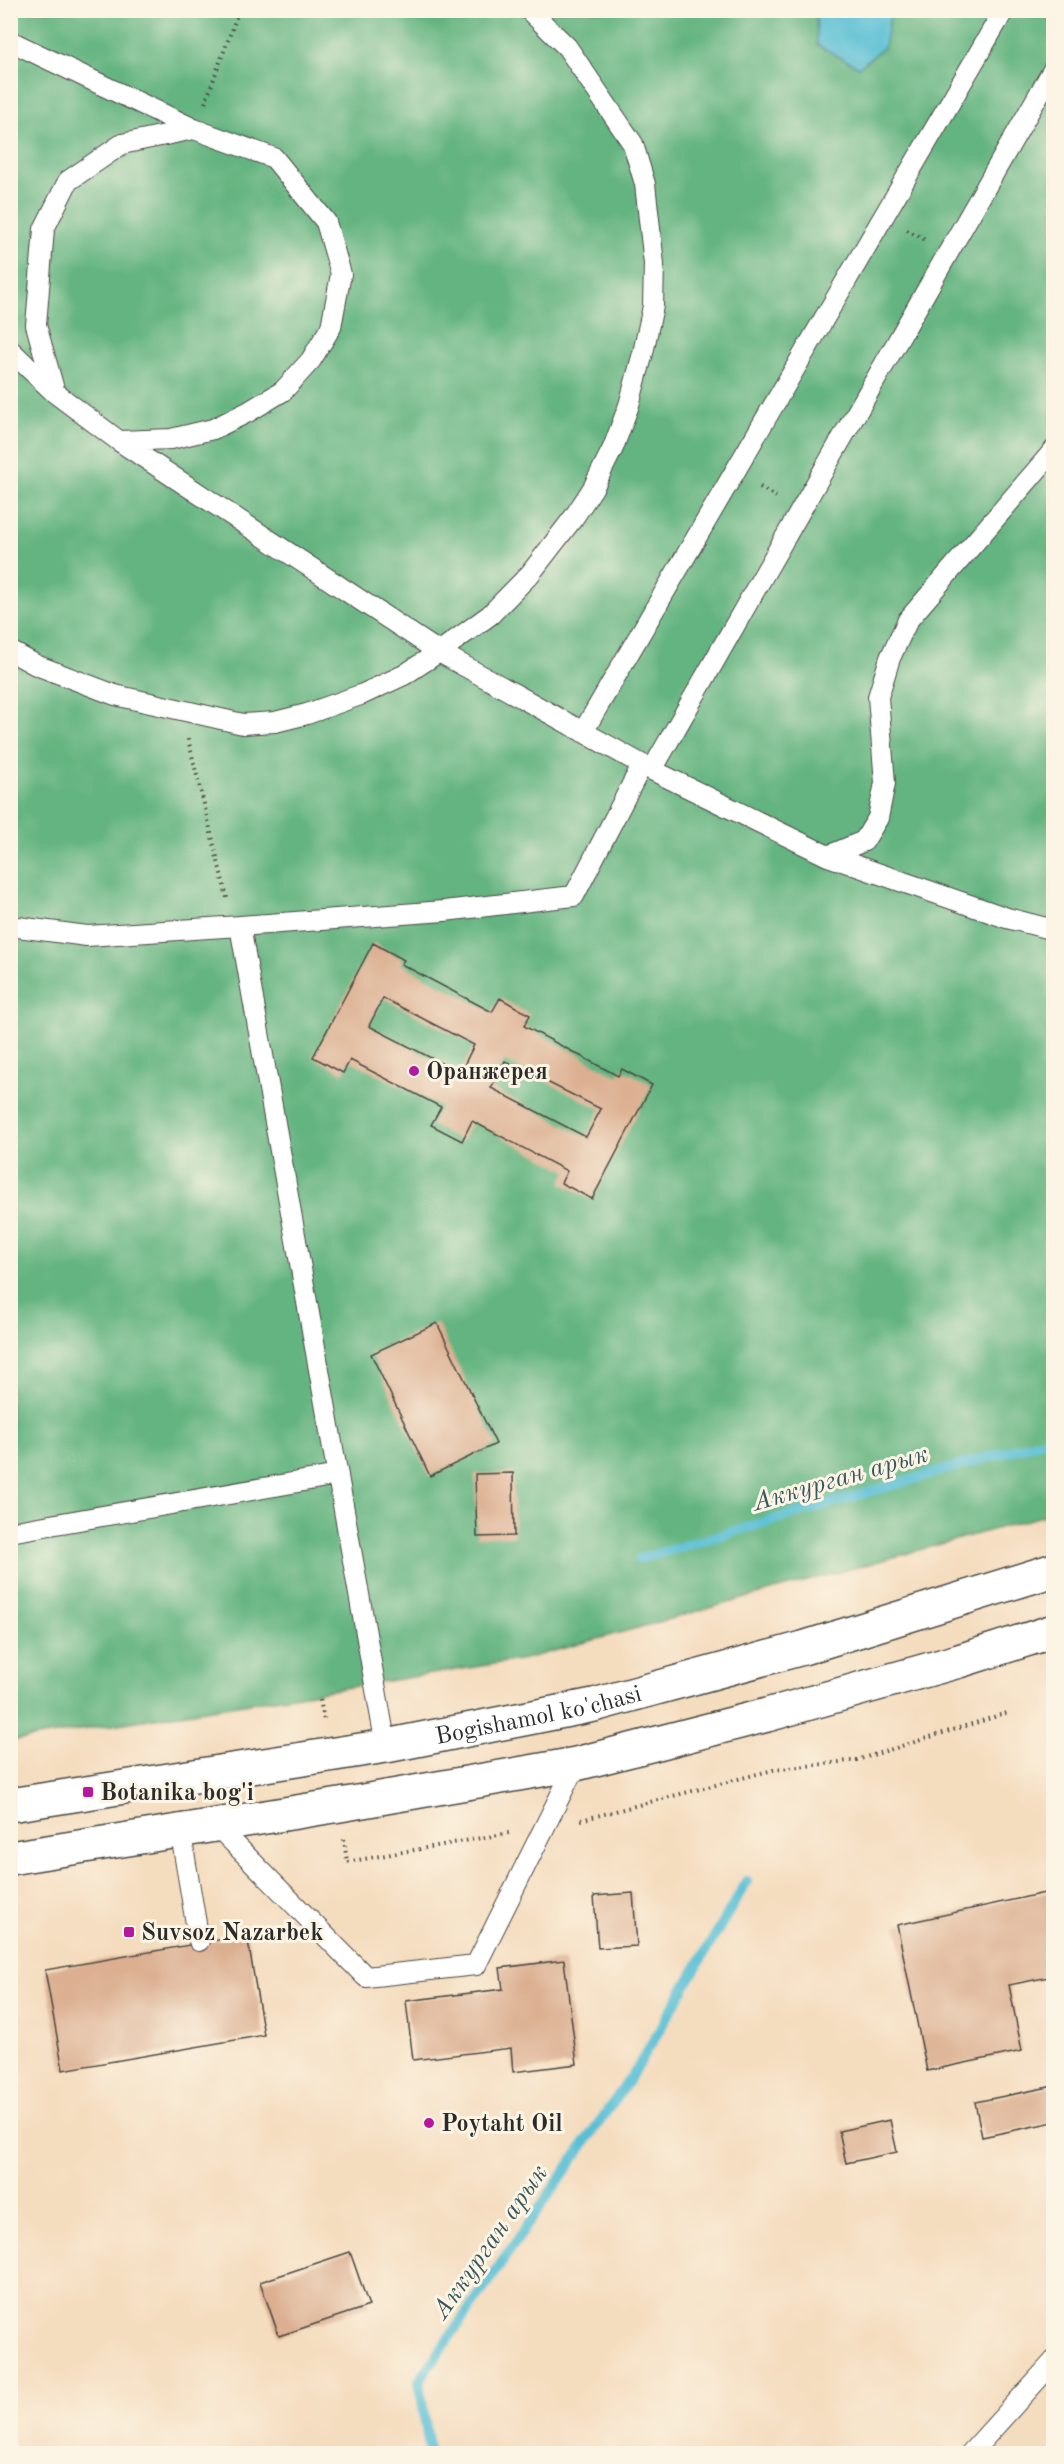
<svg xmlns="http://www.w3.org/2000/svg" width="1064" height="2464" font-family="'Old Standard TT',serif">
<rect width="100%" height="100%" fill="#fcf5e5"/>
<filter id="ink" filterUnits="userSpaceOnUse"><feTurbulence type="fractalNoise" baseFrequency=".0167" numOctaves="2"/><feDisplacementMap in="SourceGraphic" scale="12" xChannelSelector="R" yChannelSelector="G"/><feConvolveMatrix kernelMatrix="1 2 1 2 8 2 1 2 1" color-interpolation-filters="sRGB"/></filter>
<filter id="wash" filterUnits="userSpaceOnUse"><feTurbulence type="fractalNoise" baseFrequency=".008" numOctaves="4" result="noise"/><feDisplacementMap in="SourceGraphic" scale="24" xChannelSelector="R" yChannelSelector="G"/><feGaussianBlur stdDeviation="1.35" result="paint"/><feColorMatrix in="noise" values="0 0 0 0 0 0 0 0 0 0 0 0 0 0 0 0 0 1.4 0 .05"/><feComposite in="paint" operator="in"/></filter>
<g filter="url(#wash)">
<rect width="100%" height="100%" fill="#f4dcbe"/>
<!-- forest -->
<path fill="#64b480" stroke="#487056" stroke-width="1.5" d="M11,11H1053V1513L525,1659L11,1741Z"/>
<!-- water -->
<path fill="#58bfd5" stroke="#427580" stroke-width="1.5" d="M816,11H891L884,47L859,67L817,45Z"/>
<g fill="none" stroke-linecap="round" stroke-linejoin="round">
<!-- stream -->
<path stroke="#58bfd5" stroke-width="10" d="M639,1559L1054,1438
M430,2454L419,2381L637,2068L747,1881"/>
</g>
<g id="blocks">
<!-- building -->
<path fill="#dbaf90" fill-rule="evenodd" d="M373,943L404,960L401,964L492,1012L500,998L530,1015L524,1026L618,1076L622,1069L652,1085L592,1199L561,1183L567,1171L472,1121L462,1141L431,1125L441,1107L350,1060L343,1073L313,1057ZM383,998L474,1045L460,1073L369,1026ZM505,1061L601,1109L586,1137L491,1088Z
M437,1323L496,1444L430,1476L371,1354Z
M513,1473L514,1536L477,1537L475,1474Z
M1054,1891V1976L1009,1985L1022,2051L927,2071L897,1925Z
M633,1893L637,1946L598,1948L594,1896Z
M247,1935L264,2035L63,2070L45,1970Z
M564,1960L577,2064L513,2072L511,2048L413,2060L406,2001L503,1989L500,1968Z
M1054,2086V2122L982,2137L975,2102Z
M890,2120L897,2152L846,2163L839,2131Z
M350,2252L369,2306L279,2336L260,2282Z"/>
</g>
</g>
<g filter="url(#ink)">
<use href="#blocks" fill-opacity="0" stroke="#494641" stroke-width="1.5"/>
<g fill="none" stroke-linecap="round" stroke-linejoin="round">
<!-- lane casing -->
<g stroke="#494641" stroke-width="22">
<path id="lane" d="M10,41L194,129
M10,350L55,393L119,441L439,652L652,770L828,856L1007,918L1054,930
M55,393L36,325L44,229L68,181L122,144L194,129L274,158L326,222L341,274L331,327L311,360L283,391L248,412L213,429L171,439L119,441
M10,651L36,665L115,695L243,724L275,722L307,714L363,694L404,675L439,652L490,615L530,574L574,517L593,488L613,448L629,405L643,353L653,306L654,264L645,184L633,144L567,47L529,10
M583,732L1004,10
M652,770L1054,68
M828,856L864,841L878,818L885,783L878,697L890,658L908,620L1054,450
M10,926L87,936L240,926
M10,1532L338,1475
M386,1746L240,926L444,911L574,896L642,765
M215,1824L366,1977L476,1965L576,1764
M180,1829L199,1941
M970,2454L1054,2361"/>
</g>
<!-- secondary casing -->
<g stroke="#494641" stroke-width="36">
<g id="secondary">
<path id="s1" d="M10,1805L386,1746L594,1705L803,1648L1054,1570"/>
<path d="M10,1858L340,1805L576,1764L767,1715L959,1661L1054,1631"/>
</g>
</g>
<!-- path -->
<path stroke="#494641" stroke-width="4" stroke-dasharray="1.5 4.5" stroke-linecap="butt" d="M205,103L239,10
M907,230L924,239
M760,487L776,497
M188,739L227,898
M320,1700L324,1720
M581,1820L773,1770L857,1760L1010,1712
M344,1839L347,1862L509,1833"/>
<!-- lane -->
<use href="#lane" stroke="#fff" stroke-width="20"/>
<!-- secondary -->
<use href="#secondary" stroke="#fff" stroke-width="33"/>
</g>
</g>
<!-- markers -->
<g fill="#b5179e" stroke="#fcf5e5" stroke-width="2">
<circle cx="414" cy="1071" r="6"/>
<rect x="82" y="1786" width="12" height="12" rx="3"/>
<rect x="123" y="1926" width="12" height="12" rx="3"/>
<circle cx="429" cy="2123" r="6"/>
</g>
<g text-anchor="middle" stroke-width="6" stroke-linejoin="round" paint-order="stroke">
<!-- poi labels -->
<g font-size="24" font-weight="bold" fill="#2b2b2b" stroke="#fcf5e5" text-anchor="start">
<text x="426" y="1079">Оранжерея</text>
<text x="100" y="1800">Botanika bog'i</text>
<text x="141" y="1940">Suvsoz Nazarbek</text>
<text x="441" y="2131">Poytaht Oil</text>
</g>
<!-- street labels -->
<g font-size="24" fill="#2b2b2b" stroke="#fcf5e5">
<text dy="8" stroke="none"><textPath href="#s1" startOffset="536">Bogishamol ko'chasi</textPath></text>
</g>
<!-- water labels -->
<g font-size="26" font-style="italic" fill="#38575e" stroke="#fcf5e5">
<text transform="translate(840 1477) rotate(-16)" y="9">Аккурган арык</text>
<text transform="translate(489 2241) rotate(-55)" y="9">Аккурган арык</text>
</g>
</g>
<!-- margin -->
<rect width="1064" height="2464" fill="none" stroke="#fcf5e5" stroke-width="36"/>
</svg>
